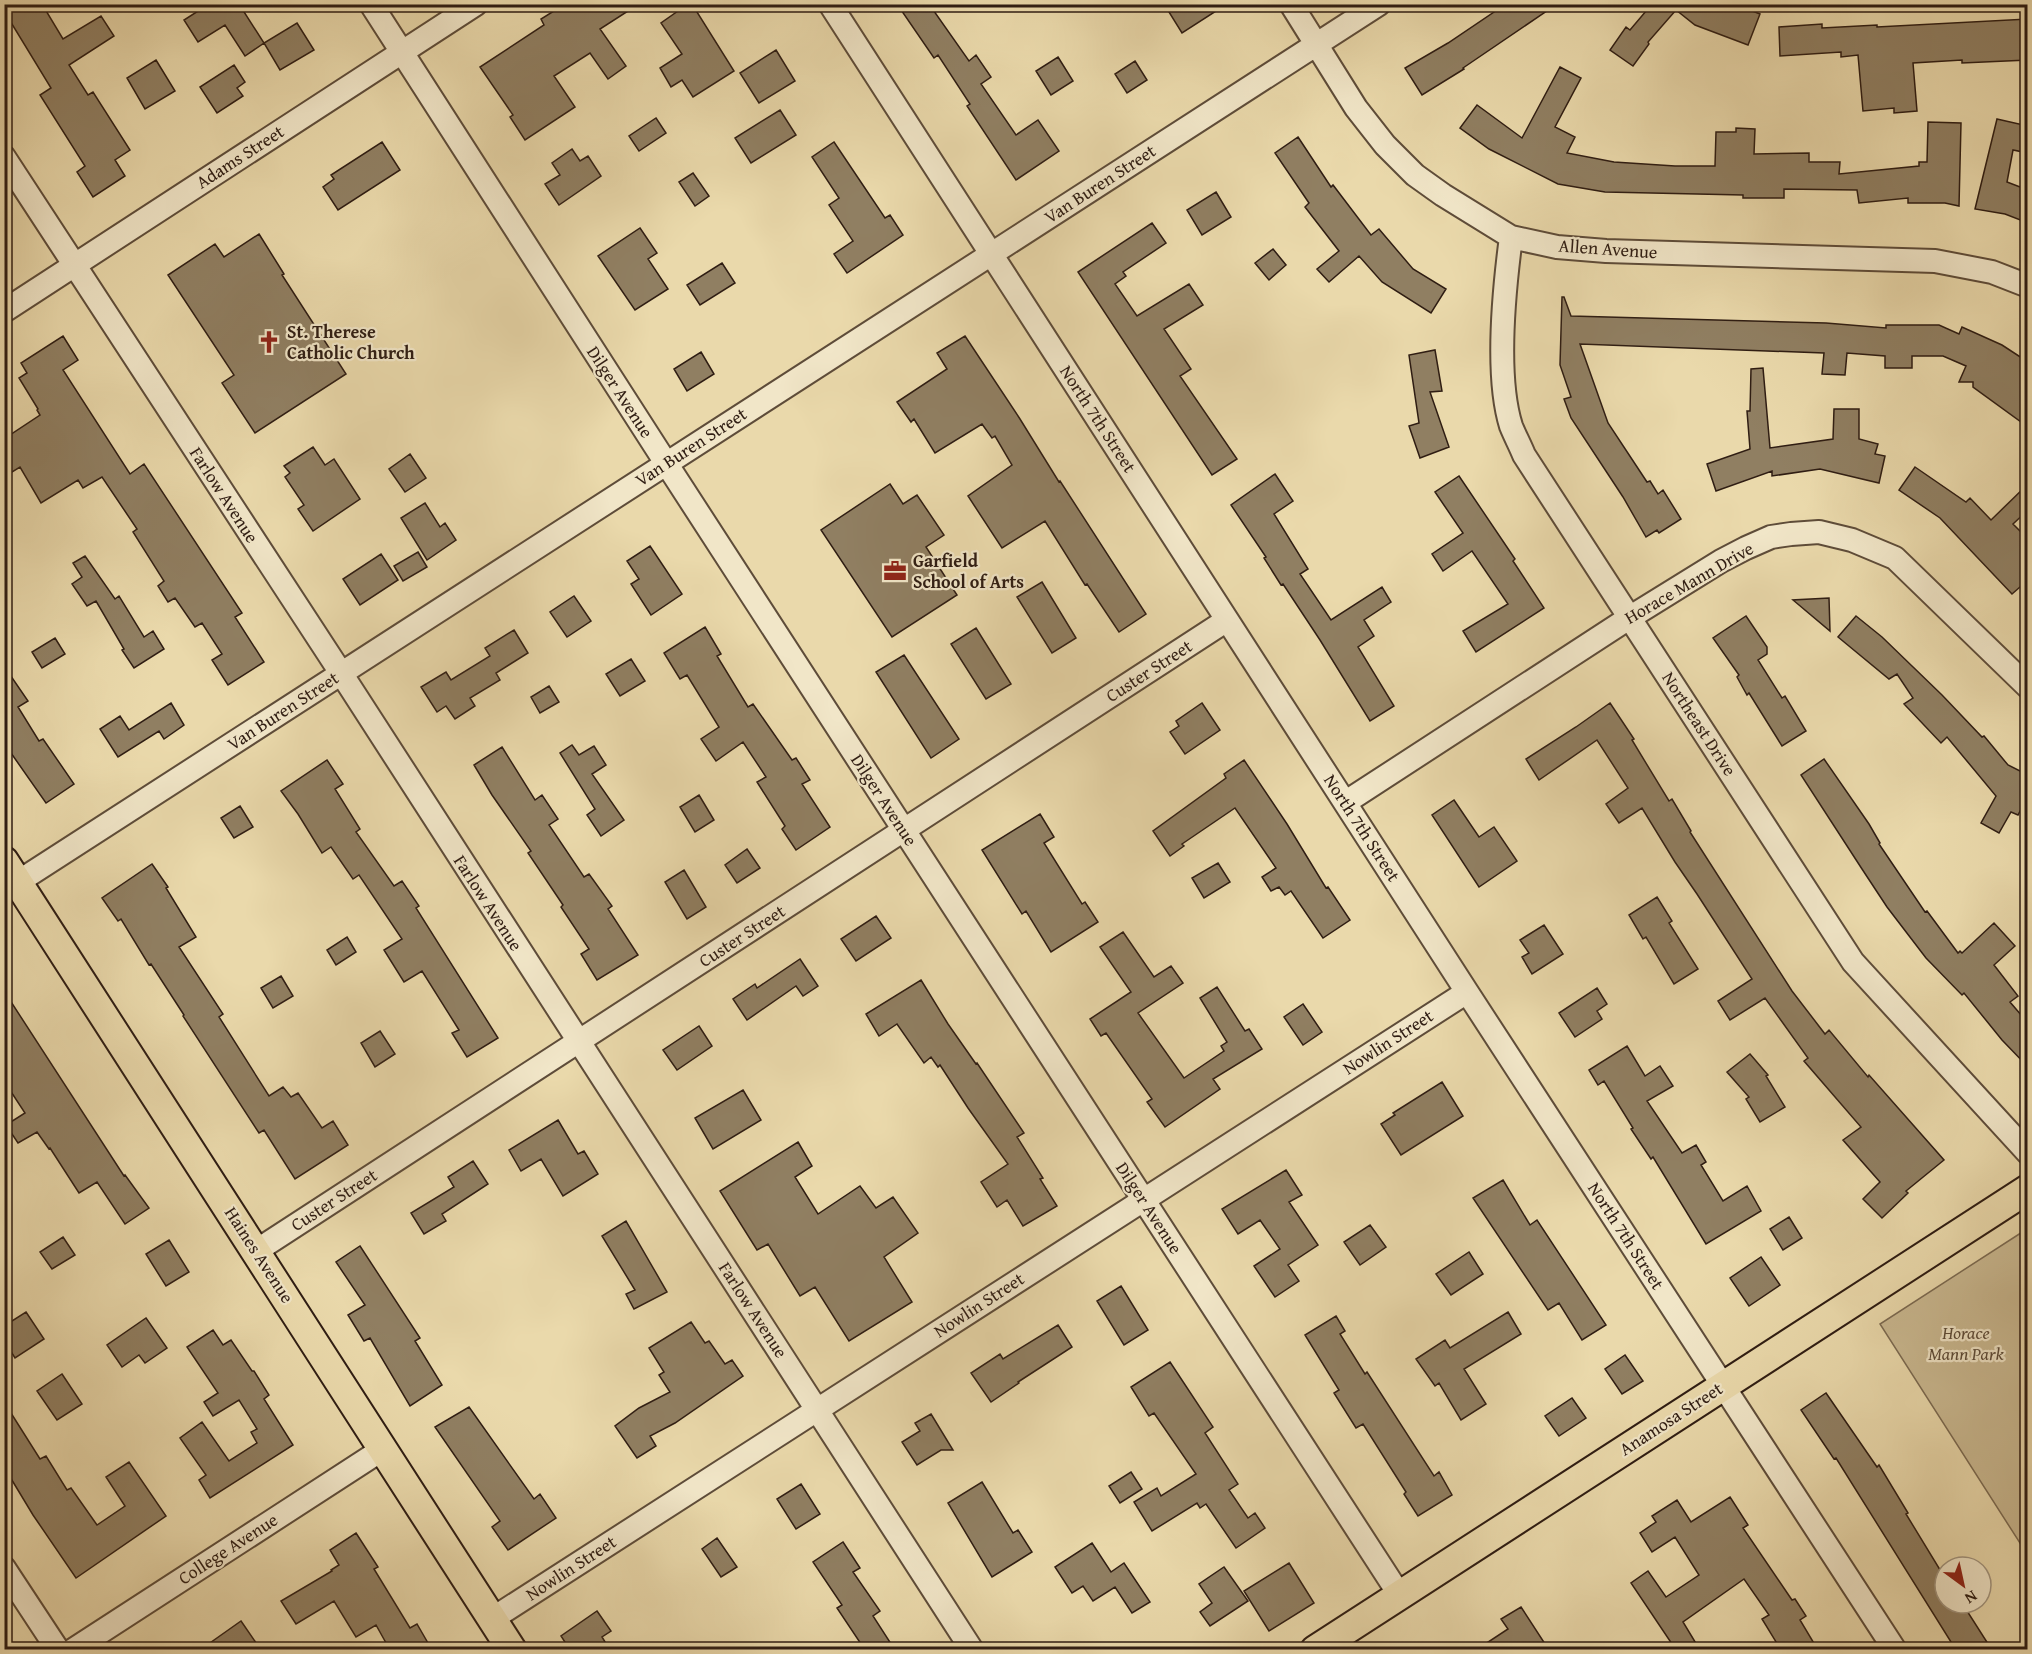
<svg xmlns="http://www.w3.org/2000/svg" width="2032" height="1654" font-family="'Gentium Book Plus',serif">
<rect width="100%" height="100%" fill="#ead9ab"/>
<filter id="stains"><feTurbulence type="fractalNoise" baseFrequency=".00333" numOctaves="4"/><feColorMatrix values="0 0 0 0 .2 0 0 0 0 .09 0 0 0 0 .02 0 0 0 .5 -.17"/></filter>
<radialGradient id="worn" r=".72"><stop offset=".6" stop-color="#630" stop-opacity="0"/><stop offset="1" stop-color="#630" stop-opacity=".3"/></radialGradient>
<!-- green -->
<path fill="#cab991" stroke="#7c6b52" stroke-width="1.5" d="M2027,1229V1554L1880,1324Z"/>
<!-- building -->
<path fill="#907f62" stroke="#2f1d13" stroke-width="1.5" d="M4,4H42L63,39L101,16L114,36L69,65L88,95L93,92L130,150L115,160L125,176L93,197L77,172L85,166L40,95L51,88L4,11Z
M209,4H239L264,43L245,56L225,25L198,42L184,20Z
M565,4H639L600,29L626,66L608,79L590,53L554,76L575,107L525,140L510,117L513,115L480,67L544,25L541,19Z
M688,4H692L734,71L693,97L682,80L671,87L660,68L682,54L661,23Z
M897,4H929L969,61L976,55L991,77L981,84L1016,135L1038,120L1059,151L1016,180L967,106L970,104L938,55L934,58Z
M1164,4H1227L1182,33Z
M1506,4H1557L1463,68L1464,69L1422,95L1405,68L1448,43Z
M1652,4H1735L1760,14L1748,45L1695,25L1676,10L1648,42L1649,44L1633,66L1610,50L1626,27L1630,30Z
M2028,19V60L1962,63V60L1913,63L1917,111L1894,113V108L1863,111L1858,55L1841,57V52L1780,56L1779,27L1822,24V28L1877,25V27Z
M297,23L314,50L280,70L264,43Z
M776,50L795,81L759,103L740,73Z
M1058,57L1073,81L1051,95L1036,71Z
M156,60L175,91L145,109L127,78Z
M1135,61L1147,80L1127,93L1115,74Z
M234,65L245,82L237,88L243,96L217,113L200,87Z
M1560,67L1581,78L1555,127L1575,137L1567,153L1614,162L1675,166H1715L1716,132H1736V128L1755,129L1754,154L1809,153V162H1840L1839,174L1919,166V162H1927L1928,122L1961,123L1959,206L1945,203H1908V198L1859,203L1857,190L1784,189V198H1743V195L1605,192L1558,184L1489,149L1460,128L1477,105L1522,138Z
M780,110L796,135L751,163L735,138Z
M656,118L666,133L639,151L629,136Z
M1997,119L2028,126L2023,152L2013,150L2007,182L2028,190V223L2005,214L1975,209Z
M1298,137L1331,187L1333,185L1371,235L1379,229L1413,269L1446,289L1431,313L1382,282L1359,256L1329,282L1317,269L1339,251L1305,207L1309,203L1275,153Z
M382,142L400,170L338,210L323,187L334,179L331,175Z
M834,142L885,218L890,215L903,235L847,273L834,254L853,241L829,205L839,198L812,157Z
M572,149L580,161L588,156L601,176L559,205L545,184L560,175L552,163Z
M693,173L709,196L695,206L679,182Z
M1216,192L1231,217L1202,235L1187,210Z
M1152,223L1166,243L1123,272L1126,276L1115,284L1137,316L1189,284L1203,305L1164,329L1191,369L1180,376L1237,459L1212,475L1078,272Z
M640,228L657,253L648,259L668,289L635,310L598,256Z
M259,234L284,274L282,275L346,374L255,433L222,383L234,375L168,275L215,244L224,257Z
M1273,249L1286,265L1269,280L1255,263Z
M722,263L735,283L700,305L687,285Z
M1562,297H1564L1571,316L1826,323L1886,328V325H1939L1959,334L1962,327L2002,345L2028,362V427L1973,387V382H1959L1966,366L1943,356H1912V368H1885V356L1847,353L1845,375L1822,374L1824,353L1580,344L1608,423L1647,482L1650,481L1658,494L1663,490L1681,519L1659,533L1657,530L1646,537L1623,497L1571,418L1564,399L1571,397L1560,365Z
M63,336L78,360L63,370L130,474L144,464L242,613L235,617L264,662L228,685L212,660L222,654L202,623L195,627L175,598L168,602L158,586L164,581L133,532L137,529L102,477L83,488L78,480L41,503L20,467L4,477V439L40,415L37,410L38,409L19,378L27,373L21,363Z
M965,336L1020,419L1059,482L1060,481L1146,614L1119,632L1087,584L1085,585L1045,521L1002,548L968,496L1012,465L995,436L992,438L982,424L935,453L914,419L911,422L897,402L947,369L937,353Z
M1435,350L1442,391L1430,392L1449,447L1420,458L1409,426L1419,423L1409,355Z
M701,352L714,374L687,391L674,369Z
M1763,368L1770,448L1833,439L1834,409H1859V439L1878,444L1875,454L1885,456L1879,483L1820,469L1772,476V471L1716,491L1707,464L1750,449L1747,411H1750L1751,369Z
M313,447L325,465L334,459L360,499L313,531L298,509L304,505L285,477L290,473L284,466Z
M410,454L426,478L405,492L389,469Z
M1915,467L1966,502L1970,498L1991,520L2028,484V510L2013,524L2028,539V580L2012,594L1940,518L1899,490Z
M1275,474L1293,501L1274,514L1308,569L1300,574L1331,620L1382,587L1391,602L1364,620L1374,636L1358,647L1394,706L1370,721L1320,640L1283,584L1281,585L1264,558L1266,557L1231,505Z
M1459,476L1515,559L1513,561L1544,608L1476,652L1463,631L1508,604L1472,551L1443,571L1432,554L1463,533L1435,492Z
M890,484L903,504L917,495L944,535L926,547L957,595L892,637L821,530Z
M425,503L440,527L445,523L456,540L427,560L401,518Z
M650,546L682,594L651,615L631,584L639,579L627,561Z
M418,552L427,567L403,581L394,566Z
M381,554L398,580L360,605L343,579Z
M85,556L115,599L119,596L144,637L153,631L164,649L134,668L122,650L124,649L96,601L87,606L72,584L82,577L73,563Z
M1042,582L1076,638L1052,653L1017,597Z
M574,596L591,621L567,637L550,612Z
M1829,598L1830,631L1793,600Z
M1746,616L1767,647V654L1758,660L1782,698L1785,696L1806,731L1782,746L1749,693L1747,695L1737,677L1739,675L1713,638Z
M1856,616L1882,637L1942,695L1982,737L1984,736L2008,765L2028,775V796L2018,815L2011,812L1999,833L1981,823L1996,796L1947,737L1941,743L1904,704L1913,698L1897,674L1889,679L1838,637Z
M705,627L721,654L717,656L748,707L753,704L792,760L796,758L810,780L802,784L830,827L796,850L782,829L785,826L757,782L766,777L743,742L716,761L701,739L719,727L687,675L680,679L664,653Z
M976,628L1011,684L986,699L951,644Z
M514,630L528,653L496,673L500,680L470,698L475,706L455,719L446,706L437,712L421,687L446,672L451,680L490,656L485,648Z
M55,638L65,654L42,668L32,652Z
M904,655L959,739L931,758L876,672Z
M631,659L645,681L620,696L606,674Z
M4,666L28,701L18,707L39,741L43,739L74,784L46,803L4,743Z
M549,686L559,702L540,713L531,697Z
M171,703L184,725L164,739L159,731L118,757L100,729L120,716L129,730Z
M1202,703L1220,730L1185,754L1170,732L1179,726L1176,721Z
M1610,703L1634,739L1632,740L1669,801L1672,799L1691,831L1690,832L1792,991L1825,1034L1829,1030L1868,1077L1869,1075L1944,1160L1906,1191L1908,1193L1882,1218L1863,1199L1880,1182L1843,1140L1861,1127L1804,1061L1808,1058L1765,998L1730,1020L1718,1001L1752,979L1697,894L1675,862L1642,808L1619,823L1606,804L1628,788L1597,740L1539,780L1526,759L1576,727Z
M572,745L579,755L594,746L606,765L592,774L624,820L601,836L587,815L595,809L560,753Z
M502,747L535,800L542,795L558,819L549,825L584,877L589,874L612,906L608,909L638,955L597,980L581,954L589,949L561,907L563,905L528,853L531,851L492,795L474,765Z
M1824,759L1869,824L1880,843L1879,844L1925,912L1927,911L1958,953L1960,951L1962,953L1994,923L2015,946L1994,965L2018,996L2010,1002L2028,1023V1067L2002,1040L1964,993L1962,995L1926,958L1887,907L1862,869L1801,775Z
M327,760L343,784L335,789L360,829L356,832L394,886L402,881L419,906L416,908L498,1038L467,1057L452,1033L459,1030L422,971L404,982L384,950L402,939L359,875L353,879L331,847L322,853L298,814L281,791Z
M1244,760L1287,824L1326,888L1328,887L1350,920L1323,938L1291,891L1285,895L1279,887L1271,891L1262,877L1276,868L1235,808L1182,844L1184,846L1170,856L1153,831L1226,778L1224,774Z
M699,795L714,820L695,832L680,807Z
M1454,800L1479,837L1494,827L1517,861L1479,887L1432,815Z
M240,806L253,827L234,838L221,818Z
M1040,814L1054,837L1044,843L1082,904L1085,902L1098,922L1051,952L1026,911L1022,914L982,850Z
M747,849L760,868L737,883L725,865Z
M1218,863L1230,882L1204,898L1192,878Z
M152,864L168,887L166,888L196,937L179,947L223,1014L219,1017L269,1096L283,1087L291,1097L298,1093L322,1128L333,1121L348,1145L295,1179L264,1130L259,1133L183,1016L184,1015L151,964L149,965L121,919L118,921L102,898Z
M684,870L706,907L687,919L665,882Z
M1657,897L1672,921L1669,923L1698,969L1674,984L1646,937L1643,939L1629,915Z
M876,916L891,938L856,961L841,939Z
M1544,925L1563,954L1532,974L1522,957L1529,953L1520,940Z
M1123,932L1154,977L1171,966L1183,983L1138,1013L1184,1078L1224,1051L1221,1046L1227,1042L1200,998L1217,987L1245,1031L1249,1029L1262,1049L1213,1079L1220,1089L1165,1127L1147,1102L1152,1099L1106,1033L1101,1036L1090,1019L1131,992L1100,947Z
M347,937L356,952L336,965L327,950Z
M800,959L818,986L803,996L796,986L747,1020L733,999L755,984L757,988Z
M281,976L293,996L273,1008L261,988Z
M921,980L948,1024L976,1064L977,1063L1024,1133L1017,1137L1043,1178L1040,1179L1057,1206L1023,1226L1007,1200L997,1207L981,1182L1008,1164L968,1108L940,1065L938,1067L931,1057L924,1063L897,1024L879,1036L866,1014Z
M1597,988L1607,1004L1597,1011L1602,1019L1575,1037L1559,1013Z
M4,991L124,1176L125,1175L149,1208L125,1224L97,1182L79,1193L50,1148L49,1149L37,1132L18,1143L6,1125L25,1113L4,1081Z
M1303,1004L1322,1032L1303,1045L1284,1017Z
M699,1026L712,1046L677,1070L663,1050Z
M380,1031L395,1054L375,1067L361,1043Z
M1627,1046L1645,1076L1660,1066L1673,1086L1647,1101L1682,1153L1696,1145L1706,1162L1701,1165L1723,1201L1747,1186L1761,1211L1706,1244L1653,1157L1651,1159L1631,1129L1633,1128L1604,1081L1598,1085L1589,1070Z
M1750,1054L1768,1075L1766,1076L1785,1107L1760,1122L1746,1099L1749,1097L1727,1072Z
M1442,1082L1463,1116L1401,1155L1381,1124L1395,1115L1393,1113Z
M743,1090L761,1120L713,1149L695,1118Z
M558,1120L578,1154L584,1151L598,1174L563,1196L541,1159L521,1171L509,1150Z
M798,1142L812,1166L795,1177L818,1214L860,1186L876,1208L893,1197L918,1233L884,1257L912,1302L849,1341L815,1287L800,1296L768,1244L757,1250L720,1191Z
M473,1161L488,1184L442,1214L446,1221L424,1234L411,1213L454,1187L448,1177Z
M1286,1170L1302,1195L1289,1202L1318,1245L1288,1265L1299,1281L1275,1297L1254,1266L1280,1249L1260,1220L1238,1234L1222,1209Z
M1503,1180L1530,1225L1537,1220L1606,1325L1582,1340L1559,1303L1548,1310L1473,1198Z
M1789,1217L1802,1238L1783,1250L1770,1229Z
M626,1221L667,1292L634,1309L626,1294L635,1290L602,1236Z
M1370,1225L1386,1247L1360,1265L1344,1242Z
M63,1237L75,1255L52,1269L40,1252Z
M169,1240L189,1272L166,1286L146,1254Z
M360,1246L420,1338L415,1341L442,1385L410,1406L370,1338L364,1341L348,1315L365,1305L336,1262Z
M1469,1252L1483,1274L1451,1295L1436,1274Z
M1761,1257L1780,1285L1749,1306L1730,1278Z
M1121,1286L1148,1330L1124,1345L1097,1301Z
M26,1312L44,1339L15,1358L5,1342L11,1338L4,1326Z
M1508,1312L1521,1334L1464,1369L1486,1404L1461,1420L1439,1383L1435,1386L1416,1359L1445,1340L1450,1348Z
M1336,1316L1345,1331L1340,1334L1365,1374L1367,1372L1434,1476L1439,1472L1452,1495L1418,1516L1404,1494L1406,1492L1363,1424L1356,1428L1334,1393L1339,1390L1305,1335Z
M146,1318L167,1348L145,1363L139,1355L122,1367L107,1345Z
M691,1322L705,1343L709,1341L725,1364L732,1360L743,1376L675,1423L650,1436L656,1446L637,1458L615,1426L639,1408L670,1392L659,1375L664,1372L649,1348Z
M1058,1325L1072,1347L1018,1382L1019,1383L991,1402L971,1373L1000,1354L1003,1359Z
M213,1330L223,1345L231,1340L252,1371H254L269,1395L264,1399L293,1445L210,1498L199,1480L206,1475L180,1438L202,1422L229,1461L257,1443L251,1432L257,1429L239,1400L213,1416L204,1402L218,1393L187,1347Z
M1625,1355L1643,1381L1622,1394L1605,1369Z
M1170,1362L1213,1427L1205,1433L1238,1484L1229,1490L1248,1518L1255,1513L1265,1528L1236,1548L1206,1504L1200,1508L1197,1503L1152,1531L1134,1502L1157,1488L1161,1496L1196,1474L1154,1413L1149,1416L1131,1387Z
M62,1374L82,1404L57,1420L37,1391Z
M1826,1393L1877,1467L1879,1465L1908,1513L1906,1514L1945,1578V1603H1962L1992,1650H1956L1836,1458L1834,1459L1801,1410Z
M1572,1398L1586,1418L1559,1436L1545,1416Z
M4,1402L40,1459L46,1456L67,1490L71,1488L97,1525L125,1506L106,1477L129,1462L166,1516L76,1578L33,1515L4,1467Z
M469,1407L534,1499L540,1494L556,1518L508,1550L492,1527L500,1521L435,1427Z
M931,1414L953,1450H941L917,1465L902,1442L920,1431L915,1423Z
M1131,1472L1142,1489L1120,1503L1109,1486Z
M982,1482L1013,1533L1018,1530L1032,1552L992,1577L948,1503Z
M801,1484L820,1514L796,1529L777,1499Z
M1730,1497L1748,1525L1743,1528L1792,1600L1795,1599L1806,1616L1800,1620L1818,1650H1781L1762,1619L1769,1615L1744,1579L1683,1622L1700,1650H1676L1631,1583L1648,1571L1666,1597L1699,1575L1675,1537L1652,1552L1640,1533L1656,1522L1652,1516L1677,1500L1691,1522Z
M356,1533L378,1567L374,1569L410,1628L417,1624L432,1650H390L376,1625L356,1637L334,1601L296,1624L281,1601L332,1571L331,1570L339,1565L330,1550Z
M717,1538L737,1567L721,1577L702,1549Z
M843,1542L860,1568L853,1572L880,1611L873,1616L895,1650H865L837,1608L842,1605L813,1562Z
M1092,1543L1111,1572L1124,1563L1150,1602L1132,1613L1115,1587L1093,1601L1083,1586L1072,1593L1055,1567Z
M1289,1563L1314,1603L1269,1631L1244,1591Z
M1224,1567L1248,1601L1210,1626L1200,1612L1212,1603L1199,1584Z
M1521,1607L1549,1650H1476L1508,1629L1501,1619Z
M597,1611L611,1631L602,1637L610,1650H570L561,1636Z
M241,1621L261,1650H200Z"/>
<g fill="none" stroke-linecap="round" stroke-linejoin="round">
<!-- minor casing -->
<g stroke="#5e4c39" stroke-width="26">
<path id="minor" d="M371,4L666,463L1399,1594
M830,4L1467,992L1895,1650
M1291,4L1356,108L1385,145L1415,175L1443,195L1511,237L1557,247L1606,251L1935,261L1992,272L2028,286
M4,157L341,673L972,1650
M1511,237C1504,290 1495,375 1511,426C1515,436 1520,445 1524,455L1853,962L2028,1153
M4,311L476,4
M1346,802L1629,618L1721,561L1746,548L1771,537L1791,534L1819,532L1852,540L1895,558L2028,687
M4,891L1379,4
M256,1251L1227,620
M4,1568L58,1650
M492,1619L1467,992
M73,1650L383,1449"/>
</g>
<!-- major casing -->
<g stroke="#2f1d13" stroke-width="32">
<path id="major" d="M4,861L512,1650
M1315,1650L2028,1189"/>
</g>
<!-- minor -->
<use href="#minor" stroke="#f1e6c8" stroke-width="22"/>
<!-- major -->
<use href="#major" stroke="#ead9ab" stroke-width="28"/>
</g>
<!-- icons -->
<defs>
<g id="church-bare" transform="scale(1.8)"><path d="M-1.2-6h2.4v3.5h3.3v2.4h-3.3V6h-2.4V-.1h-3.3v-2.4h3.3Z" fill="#8f2418" stroke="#f1e6c8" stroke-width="2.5" paint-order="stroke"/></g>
<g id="office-bare" transform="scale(1.8)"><path d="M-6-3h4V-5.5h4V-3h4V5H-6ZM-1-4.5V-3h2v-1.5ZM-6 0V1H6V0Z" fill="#8f2418" stroke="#f1e6c8" stroke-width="2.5" paint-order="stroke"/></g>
</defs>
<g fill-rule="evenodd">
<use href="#church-bare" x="269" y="342"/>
<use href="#office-bare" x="895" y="571"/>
</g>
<g text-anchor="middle" stroke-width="4.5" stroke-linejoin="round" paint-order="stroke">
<!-- street labels -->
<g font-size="18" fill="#2f1d13" stroke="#f1e6c8">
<text transform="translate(240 157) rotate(-33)" y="6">Adams Street</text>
<text transform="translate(1100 184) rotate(-33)" y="6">Van Buren Street</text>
<text transform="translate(1608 249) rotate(4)" y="6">Allen Avenue</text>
<text transform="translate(620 392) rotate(57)" y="6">Dilger Avenue</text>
<text transform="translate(1098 419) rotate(57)" y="6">North 7th Street</text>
<text transform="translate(691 447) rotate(-33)" y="6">Van Buren Street</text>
<text transform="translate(224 495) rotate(57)" y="6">Farlow Avenue</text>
<text transform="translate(1689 583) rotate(-30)" y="6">Horace Mann Drive</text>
<text transform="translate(1149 671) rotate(-33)" y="6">Custer Street</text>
<text transform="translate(283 711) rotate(-33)" y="6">Van Buren Street</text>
<text transform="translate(1699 724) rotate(57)" y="6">Northeast Drive</text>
<text transform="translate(884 800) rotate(57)" y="6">Dilger Avenue</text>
<text transform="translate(1362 828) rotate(57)" y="6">North 7th Street</text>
<text transform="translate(488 903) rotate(57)" y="6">Farlow Avenue</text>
<text transform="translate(742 936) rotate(-33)" y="6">Custer Street</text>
<text transform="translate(1388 1042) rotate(-33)" y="6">Nowlin Street</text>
<text transform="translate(334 1200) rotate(-33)" y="6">Custer Street</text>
<text transform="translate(1149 1208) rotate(57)" y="6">Dilger Avenue</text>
<text transform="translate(1626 1236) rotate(57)" y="6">North 7th Street</text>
<text transform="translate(259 1255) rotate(57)" y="6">Haines Avenue</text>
<text transform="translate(979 1305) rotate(-33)" y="6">Nowlin Street</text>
<text transform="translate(753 1310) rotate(57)" y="6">Farlow Avenue</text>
<text transform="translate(1671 1419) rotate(-33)" y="6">Anamosa Street</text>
<text transform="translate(228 1549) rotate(-33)" y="6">College Avenue</text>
<text transform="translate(571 1568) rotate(-33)" y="6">Nowlin Street</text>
</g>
<!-- poi labels -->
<g font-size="18" font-weight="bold" fill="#2f1d13" stroke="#f1e6c8" text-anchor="start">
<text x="287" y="338">St. Therese<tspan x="287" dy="21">Catholic Church</tspan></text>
<text x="913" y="567">Garfield<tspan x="913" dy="21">School of Arts</tspan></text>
</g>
<!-- park labels -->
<g font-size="18" font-style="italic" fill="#5e4c39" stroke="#f1e6c8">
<text x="1966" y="1339">Horace<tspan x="1966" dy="21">Mann Park</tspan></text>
</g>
</g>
<!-- margin -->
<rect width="2032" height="1654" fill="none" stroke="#ead9ab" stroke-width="24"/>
<rect x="6" y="6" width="2020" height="1642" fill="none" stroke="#2f1d13" stroke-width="3"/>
<rect x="12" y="12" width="2008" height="1630" fill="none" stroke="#2f1d13" stroke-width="1.5"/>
<!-- north arrow -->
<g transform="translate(1963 1585) rotate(147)"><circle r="28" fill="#f1e6c8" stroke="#a39680" stroke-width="1.5"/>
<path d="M0-4.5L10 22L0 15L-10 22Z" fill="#8f2418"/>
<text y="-9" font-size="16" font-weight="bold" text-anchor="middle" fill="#2f1d13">N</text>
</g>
<rect width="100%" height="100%" filter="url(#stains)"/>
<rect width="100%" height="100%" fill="url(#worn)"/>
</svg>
